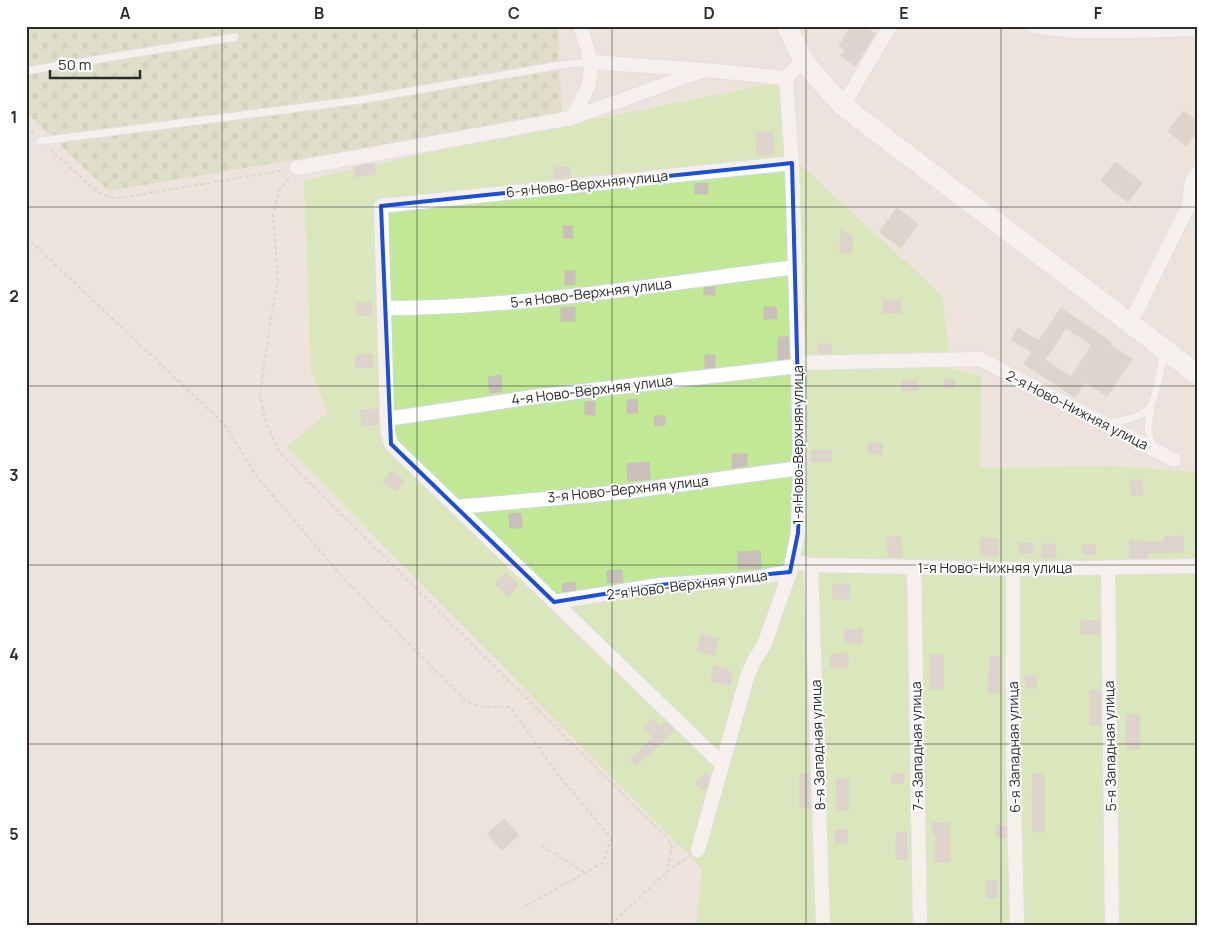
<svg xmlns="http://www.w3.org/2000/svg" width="1223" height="951" font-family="Manrope,sans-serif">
<defs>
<pattern id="cemetery-stones" width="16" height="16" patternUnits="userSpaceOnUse" patternTransform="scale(1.25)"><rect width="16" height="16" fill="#cdd9b2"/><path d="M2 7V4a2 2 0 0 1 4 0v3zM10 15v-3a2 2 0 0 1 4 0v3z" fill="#b0ba99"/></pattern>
</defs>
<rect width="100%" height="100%" fill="#eee3dc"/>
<!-- cemetery -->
<path fill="url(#cemetery-stones)" d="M26,26H558L562,115L109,191L26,113Z"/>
<!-- garden -->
<path fill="#c1e894" d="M774,83L788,91L794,159L942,295L951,368L982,376L980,468L1113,466L1194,472L1197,474V925H696L702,869L287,447L328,412L311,372L304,180L427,153Z"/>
<!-- building -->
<path fill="#c9c0bb" stroke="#c9beb5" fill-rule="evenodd" d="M851,26H864L875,34L855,66L841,56L845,50L839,46Z
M1184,111L1197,121V132L1186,146L1168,131Z
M756,132H773L774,154L757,155Z
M1115,162L1142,183L1128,202L1101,181Z
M374,163L376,174L355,177L354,167Z
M569,167L570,177L554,179L553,168Z
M708,183V194H695V184Z
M897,208L918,224L901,248L879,232Z
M563,226H572L573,238H564Z
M841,229L852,237V253H840Z
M565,271H575V284L565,285Z
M715,287V295H704V288Z
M883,300H901V313H883Z
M371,302L372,315H357L356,303Z
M575,307V321H561V308Z
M764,307H776L777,319H764Z
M1061,308L1111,342L1110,345L1132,359L1107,396L1085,382L1075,397L1024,364L1032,352L1011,340L1018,328L1039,341ZM1066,328L1092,345L1071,377L1045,360Z
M778,337H788L789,358L778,360Z
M818,344H831V354H819Z
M373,354V367L356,368V355Z
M705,355H715V367L705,368Z
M501,375L502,391L490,393L488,377Z
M944,379H954V388H944Z
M902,380H917L918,390L902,391Z
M637,399L638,413H627V400Z
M595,401V415H585V402Z
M378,409L379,424L362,426L360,410Z
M654,416H665V425L655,426Z
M869,443H882V454L869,453Z
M831,450V461L811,462V451Z
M732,454H747V466L732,468Z
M649,462L650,479L628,481L627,464Z
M392,471L404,481L396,491L383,481Z
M1130,480H1142L1143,495H1131Z
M521,513L522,528H510L509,514Z
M1183,536L1184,552L1147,553V558H1130V541L1164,542V537Z
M887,537H901L902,557H888Z
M981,538L998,539V556H981Z
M1019,543H1032L1033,553H1020Z
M1042,544H1055L1056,557L1042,558Z
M1095,544L1096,554H1083L1082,545Z
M760,551L761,568L738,569V552Z
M622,570L623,582L608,583L607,571Z
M506,573L519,585L509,596L495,584Z
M575,582L576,590L563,592L562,584Z
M833,584H849V599H833Z
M1081,621H1100V634H1081Z
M862,629V644H845V630Z
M702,634L719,639L714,656L697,650Z
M848,653V668H831V654Z
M931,655H943V689H930Z
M990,657H1000V693H988Z
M714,666L729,669L728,674H732L730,685L711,681Z
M1025,676H1036V688H1026Z
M1090,690H1101V725H1090Z
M1127,714L1139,715V749H1127Z
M652,719L661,727L666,722L674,730L647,757L646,756L635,766L630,760L653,737L644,728Z
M706,773L710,776L707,786L704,790L696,783Z
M800,774H809L810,808H800Z
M892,774H904V783L892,784Z
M1032,774H1044V832H1033Z
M837,779H849L848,810H836Z
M504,819L519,835L502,850L487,834Z
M933,823H949L950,862H935L936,834H933Z
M997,826H1006V837H997Z
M835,830H847V843H835Z
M906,832L907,860L896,859V833Z
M986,881H997V898H987Z"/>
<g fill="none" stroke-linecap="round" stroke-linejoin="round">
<!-- lane casing -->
<g stroke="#d1d9e5" stroke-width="9">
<path id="lane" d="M26,27L29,26
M26,71L235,37
M41,141L360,100L560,65L591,62
M1151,406L1148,429L1152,448
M1106,423C1120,421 1140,419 1150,407C1155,400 1162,363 1164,353"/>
</g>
<!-- street casing -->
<g stroke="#d1d9e5" stroke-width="16">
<path id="street" d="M1033,26L1071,31H1136L1197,29
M591,62L705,70L786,78
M843,106L890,26
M571,118C596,79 595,69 580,26
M297,168L571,118L705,70
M384,308C522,308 660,284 796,267
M1130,324L1188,207L1192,182L1197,173
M798,363L980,359L1174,460
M387,419L533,397L798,366
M456,507L624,492L800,468
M793,561L811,565L1013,569L1197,566
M811,565L823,925
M1108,567L1112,925
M914,568L920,925
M1013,569V757L1017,925
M554,602L660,585L750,579L790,572
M722,764L391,444L388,433L387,419L381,206L792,163
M698,850L747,677L754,661L764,645L790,572L798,533L800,468L798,363L792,163L786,78L803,60"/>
</g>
<!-- secondary casing -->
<g stroke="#d1d9e5" stroke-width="22">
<path id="secondary" d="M787,26L803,60L814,74L843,106L1197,374"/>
</g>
<!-- path -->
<path stroke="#c4c4c4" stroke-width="2" stroke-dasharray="4 2.5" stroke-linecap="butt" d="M26,127L35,135
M50,149L97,192L109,197L121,198L285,170
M289,178L279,191L273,215L278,281L271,316L260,394L265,420L279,452L669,840L672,848L667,872
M26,237L225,425L258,478L343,578L467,702L483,707H510L559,776L611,838L603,863L525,906
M542,846L586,873
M610,925L667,872L688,857"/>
<!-- lane -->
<use href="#lane" stroke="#fff" stroke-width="7"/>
<!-- street -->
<use href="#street" stroke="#fff" stroke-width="14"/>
<!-- secondary -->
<use href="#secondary" stroke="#fff" stroke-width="20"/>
</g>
<!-- marked area -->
<path d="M0 0H1223V951H0ZM792,163L800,468L798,533L790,572L660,585L554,602L391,444L381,206Z" fill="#eee3dc" fill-opacity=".55" fill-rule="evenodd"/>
<path fill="none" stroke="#1d4ed8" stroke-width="4" stroke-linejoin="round" d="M792,163L800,468L798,533L790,572L660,585L554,602L391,444L381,206Z"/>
<!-- grid -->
<path fill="none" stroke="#2b2b2b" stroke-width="1" stroke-opacity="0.55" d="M222,26V925M417,26V925M612,26V925M806,26V925M1001,26V925M26,207H1197M26,386H1197M26,565H1197M26,744H1197"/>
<g text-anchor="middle" stroke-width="4" stroke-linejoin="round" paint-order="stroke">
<!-- street labels -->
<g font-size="14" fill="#2b2b2b" stroke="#fff">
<text transform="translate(587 184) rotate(-6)" y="5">6-я Ново-Верхняя улица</text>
<text transform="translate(591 293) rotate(-7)" y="5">5-я Ново-Верхняя улица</text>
<text transform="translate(592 390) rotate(-7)" y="5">4-я Ново-Верхняя улица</text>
<text transform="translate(1077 410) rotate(27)" y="5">2-я Ново-Нижняя улица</text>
<text transform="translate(798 445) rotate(-90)" y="5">1-я Ново-Верхняя улица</text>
<text transform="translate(628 489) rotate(-6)" y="5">3-я Ново-Верхняя улица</text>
<text x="995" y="573">1-я Ново-Нижняя улица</text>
<text transform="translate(687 585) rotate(-7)" y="5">2-я Ново-Верхняя улица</text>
<text transform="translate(818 745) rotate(-92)" y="5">8-я Западная улица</text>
<text transform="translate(917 746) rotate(-91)" y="5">7-я Западная улица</text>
<text transform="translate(1110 746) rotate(-91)" y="5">5-я Западная улица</text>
<text transform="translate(1014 747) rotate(-91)" y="5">6-я Западная улица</text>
</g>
</g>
<!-- border -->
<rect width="1223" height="951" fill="none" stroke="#ffffff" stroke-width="55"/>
<!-- scale -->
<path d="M50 70v8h90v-8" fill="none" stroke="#2b2b2b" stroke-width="2.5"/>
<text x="58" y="70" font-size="15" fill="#2b2b2b" stroke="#ffffff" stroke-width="4" paint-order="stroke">50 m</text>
<rect x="28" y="28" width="1168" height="896" fill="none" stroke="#2b2b2b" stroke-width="2"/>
<g font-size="16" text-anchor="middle" font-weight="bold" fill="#2b2b2b">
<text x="125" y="19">A</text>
<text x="319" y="19">B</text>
<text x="514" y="19">C</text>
<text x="709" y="19">D</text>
<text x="904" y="19">E</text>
<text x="1098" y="19">F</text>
<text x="14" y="123">1</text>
<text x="14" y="302">2</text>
<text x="14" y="481">3</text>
<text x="14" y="660">4</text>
<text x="14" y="840">5</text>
</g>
</svg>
